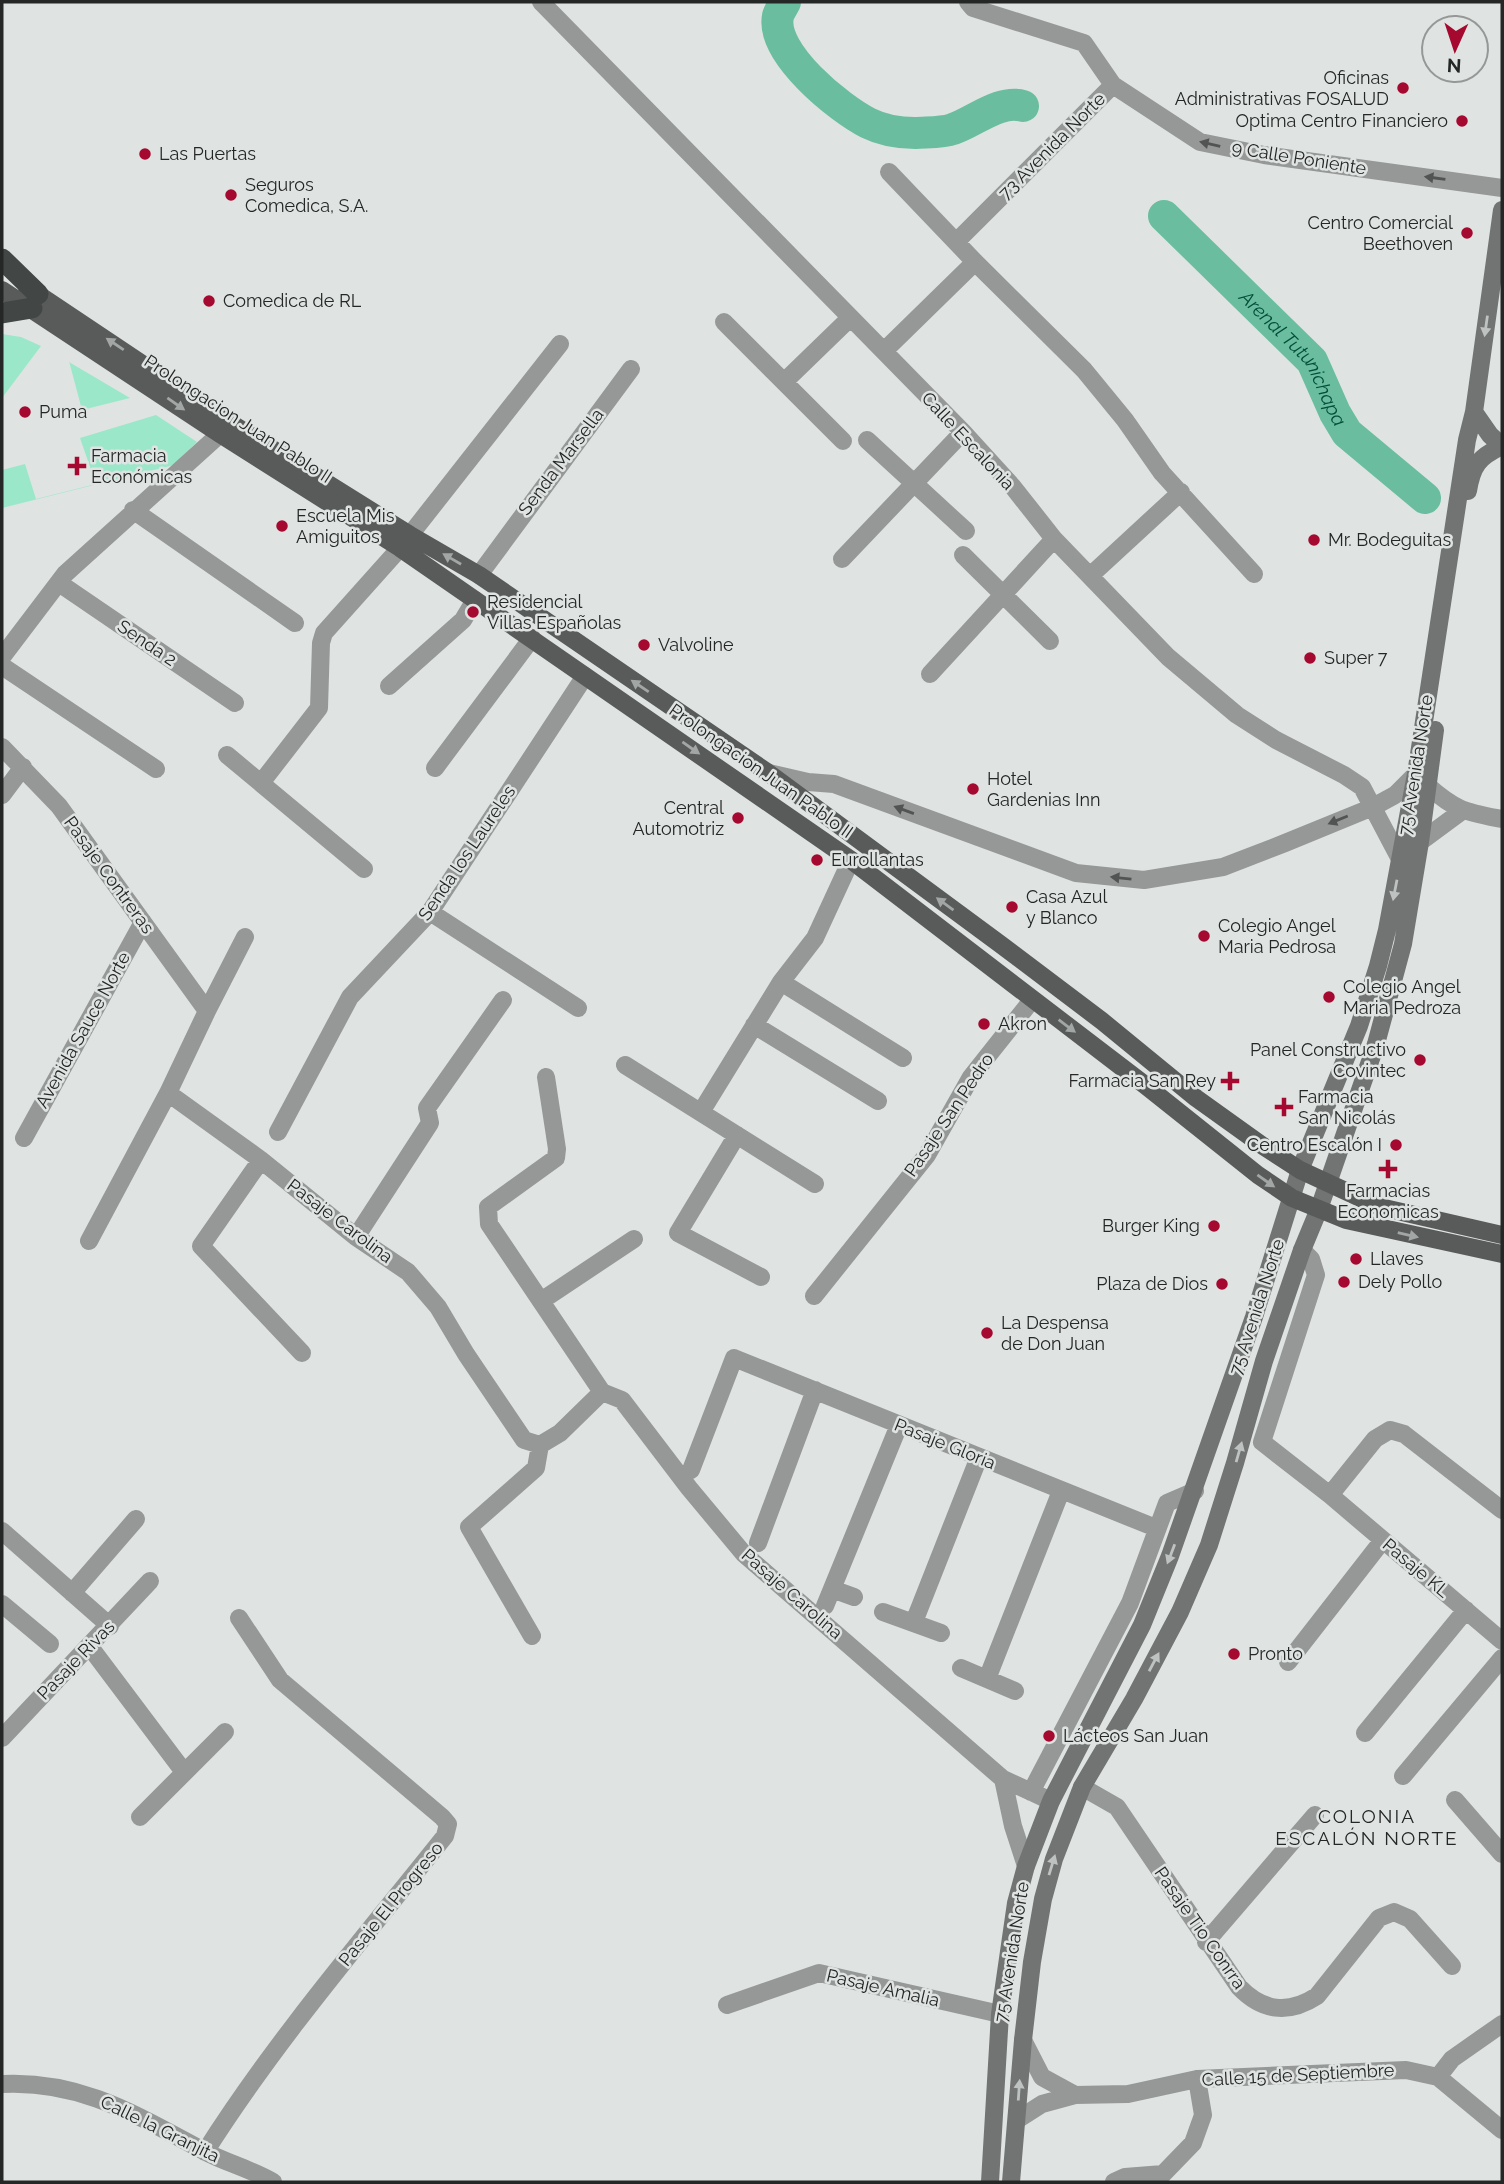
<svg xmlns="http://www.w3.org/2000/svg" width="1504" height="2184" font-family="Raleway,sans-serif">
<rect width="100%" height="100%" fill="#dfe4e2"/>
<!-- green -->
<path fill="#9be7c9" d="M2,334L21,337L41,346L2,398Z
M69,361V362L130,398L82,410Z
M156,415L197,442L174,465L2,508V470L25,464L36,499L96,484L80,438Z"/>
<g fill="none" stroke-linecap="round" stroke-linejoin="round">
<!-- river -->
<g stroke="#6abe9f" stroke-width="32">
<path d="M785,2C783,6 779,12 778,16C770,53 840,109 868,123C882,130 900,133 915,133C927,132 942,133 953,129C974,122 1000,99 1023,106"/>
<path id="s1" d="M1164,216L1312,361L1335,413L1347,433L1425,498"/>
</g>
<!-- street -->
<path stroke="#969897" stroke-width="18" d="M541,2L963,432L1013,487L1054,539L1168,657L1237,715L1276,740L1344,775L1362,787L1401,861
M1113,85L1200,142L1264,155L1502,188
M889,172L975,262L1084,370L1125,420L1162,473L1254,574
M956,242L1113,85L1084,43L973,8L968,2
M724,322L843,441
M884,351L975,262
M784,382L849,319
M867,440L966,531
M133,510L295,623
M410,535L560,344
M963,555L1050,641
M842,559L963,432
M479,575L631,369
M1091,575L1181,492
M59,583L235,703
M2,657L65,574L220,434
M2,666L156,769
M930,674L1054,539
M389,686L463,620L475,600
M2,747L59,806L207,1011
M227,755L364,869
M435,768L532,638
M769,773L808,782L834,784L1076,873L1144,880L1223,867L1285,843L1373,807L1395,795L1416,774
M261,783L319,708L321,643L324,633L400,548
M1428,786C1456,811 1466,812 1502,819
M2,795L23,767
M1420,842L1462,811
M430,912L578,1008
M245,937L207,1011L168,1093L261,1160L356,1237L408,1272L438,1307L466,1354L524,1440L540,1445L560,1433L602,1392
M781,982L903,1058
M754,1025L878,1101
M625,1065L815,1184
M546,1077L557,1149L556,1158L488,1207L489,1224L602,1392L622,1400L689,1488L744,1554L1003,1779L1051,1801
M701,1112L781,982L815,938L851,860
M278,1132L350,997L430,912L585,676
M737,1135L678,1233L761,1277
M24,1138L143,922
M261,1160L201,1246L302,1353
M356,1237L430,1123L427,1108L503,1000
M89,1241L168,1093
M1302,1250L1311,1259L1316,1275L1262,1442L1330,1495L1502,1641
M814,1296L927,1155L971,1077L1032,1000
M541,1301L634,1239
M691,1470L734,1358L1156,1528
M1330,1495L1375,1439L1390,1430L1404,1434L1502,1510
M2,1531L110,1626
M758,1543L815,1390
M832,1589L854,1597
M72,1593L136,1519
M2,1604L50,1644
M825,1606L899,1425
M883,1612L941,1633
M914,1622L979,1457
M532,1636L469,1527L536,1468L540,1445
M90,1647L184,1772
M1288,1662L1383,1540
M961,1668L1015,1691
M987,1679L1061,1491
M1365,1733L1466,1610
M2,1738L150,1581
M1403,1776L1502,1658
M1003,1779L1013,1826L1026,1866
M1082,1787L1117,1807L1239,1987C1262,2011 1288,2015 1317,1996L1379,1918L1394,1912L1410,1919L1452,1966
M1031,1792L1130,1603L1167,1503L1195,1491
M1455,1800L1502,1854
M140,1817L225,1732
M1206,1942L1315,1815
M727,2005L819,1973L1000,2014
M1023,2040L1042,2077L1075,2095
M1438,2077L1452,2059L1502,2024
M2,2084C81,2080 136,2115 204,2151C226,2163 251,2169 273,2182
M1017,2120L1042,2104L1075,2095L1128,2094L1197,2079L1406,2070L1438,2077L1502,2130
M205,2152C276,2040 363,1939 445,1836L448,1824L442,1817L280,1680L239,1618
M1114,2182L1125,2177L1163,2174L1193,2143L1203,2115L1197,2079"/>
<!-- secondary -->
<path stroke="#717473" stroke-width="18" d="M1474,412L1490,435L1502,446
M1468,491C1472,465 1479,457 1502,446
M990,2182L1000,2014L1016,1903L1026,1866L1051,1801L1142,1625L1170,1556L1254,1317L1300,1170L1359,1026L1378,966L1387,930L1416,774L1467,440L1474,412L1502,210
M1011,2182L1023,2040L1032,1962L1043,1899L1054,1859L1082,1787L1134,1699L1180,1612L1209,1545L1235,1463L1264,1361L1302,1250L1319,1209L1376,1044L1403,944L1420,842L1435,730"/>
<!-- primary -->
<path stroke="#585b5a" stroke-width="18" d="M27,287L232,424L410,535L479,575L767,772L1000,944L1102,1021L1196,1098L1263,1146L1300,1170L1380,1207L1502,1235
M2,290L220,434L400,548L851,860L1145,1085L1258,1175L1292,1198L1346,1220L1502,1254"/>
<!-- highway -->
<path stroke="#424644" stroke-width="21" d="M2,259L38,294
M2,313L32,308"/>
</g>
<!-- one-way arrows -->
<defs><path id="oneway-solid" d="M-6-.8H1V-3.2L6.5 0L1 3.2V.8H-6Z" transform="scale(1.75)"/></defs>
<g fill="#525453">
<use href="#oneway-solid" transform="translate(1210 144) rotate(-167)"/>
<use href="#oneway-solid" transform="translate(1435 178) rotate(-172)"/>
<use href="#oneway-solid" transform="translate(904 810) rotate(-160)"/>
<use href="#oneway-solid" transform="translate(1338 820) rotate(158)"/>
<use href="#oneway-solid" transform="translate(1121 878) rotate(-174)"/>
</g>
<g fill="#bec2c1">
<use href="#oneway-solid" transform="translate(1486 326) rotate(98)"/>
<use href="#oneway-solid" transform="translate(1395 890) rotate(101)"/>
<use href="#oneway-solid" transform="translate(1239 1452) rotate(-74)"/>
<use href="#oneway-solid" transform="translate(1171 1554) rotate(111)"/>
<use href="#oneway-solid" transform="translate(1154 1662) rotate(-62)"/>
<use href="#oneway-solid" transform="translate(1052 1865) rotate(-73)"/>
<use href="#oneway-solid" transform="translate(1019 2090) rotate(-86)"/>
</g>
<g fill="#a2a6a5">
<use href="#oneway-solid" transform="translate(115 344) rotate(-146)"/>
<use href="#oneway-solid" transform="translate(176 404) rotate(35)"/>
<use href="#oneway-solid" transform="translate(452 559) rotate(-150)"/>
<use href="#oneway-solid" transform="translate(640 686) rotate(-146)"/>
<use href="#oneway-solid" transform="translate(691 748) rotate(35)"/>
<use href="#oneway-solid" transform="translate(945 904) rotate(-144)"/>
<use href="#oneway-solid" transform="translate(1067 1026) rotate(37)"/>
<use href="#oneway-solid" transform="translate(1266 1181) rotate(35)"/>
<use href="#oneway-solid" transform="translate(1408 1235) rotate(13)"/>
</g>
<!-- markers -->
<g fill="#a5092f" stroke="#dfe4e2" stroke-width="2.5">
<circle cx="1403" cy="88" r="7"/>
<circle cx="1462" cy="121" r="7"/>
<circle cx="145" cy="154" r="7"/>
<circle cx="231" cy="195" r="7"/>
<circle cx="1467" cy="233" r="7"/>
<circle cx="209" cy="301" r="7"/>
<circle cx="25" cy="412" r="7"/>
<path d="M73.5 455.5h7v7h7v7h-7v7h-7v-7h-7v-7h7z"/>
<circle cx="282" cy="526" r="7"/>
<circle cx="1314" cy="540" r="7"/>
<circle cx="473" cy="612" r="7"/>
<circle cx="644" cy="645" r="7"/>
<circle cx="1310" cy="658" r="7"/>
<circle cx="973" cy="789" r="7"/>
<circle cx="738" cy="818" r="7"/>
<circle cx="817" cy="860" r="7"/>
<circle cx="1012" cy="907" r="7"/>
<circle cx="1204" cy="936" r="7"/>
<circle cx="1329" cy="997" r="7"/>
<circle cx="984" cy="1024" r="7"/>
<circle cx="1420" cy="1060" r="7"/>
<path d="M1226.5 1070.5h7v7h7v7h-7v7h-7v-7h-7v-7h7z"/>
<path d="M1280.5 1096.5h7v7h7v7h-7v7h-7v-7h-7v-7h7z"/>
<circle cx="1396" cy="1145" r="7"/>
<path d="M1384.5 1158.5h7v7h7v7h-7v7h-7v-7h-7v-7h7z"/>
<circle cx="1214" cy="1226" r="7"/>
<circle cx="1356" cy="1259" r="7"/>
<circle cx="1344" cy="1282" r="7"/>
<circle cx="1222" cy="1284" r="7"/>
<circle cx="987" cy="1333" r="7"/>
<circle cx="1234" cy="1654" r="7"/>
<circle cx="1049" cy="1736" r="7"/>
</g>
<g text-anchor="middle" stroke-width="5" stroke-linejoin="round" paint-order="stroke">
<!-- poi labels -->
<g font-size="18" fill="#252626" stroke="#dfe4e2" text-anchor="start">
<text x="1389" y="84" text-anchor="end">Oficinas<tspan x="1389" dy="21">Administrativas FOSALUD</tspan></text>
<text x="1448" y="127" text-anchor="end">Optima Centro Financiero</text>
<text x="159" y="160">Las Puertas</text>
<text x="245" y="191">Seguros<tspan x="245" dy="21">Comedica, S.A.</tspan></text>
<text x="1453" y="229" text-anchor="end">Centro Comercial<tspan x="1453" dy="21">Beethoven</tspan></text>
<text x="223" y="307">Comedica de RL</text>
<text x="39" y="418">Puma</text>
<text x="91" y="462">Farmacia<tspan x="91" dy="21">Económicas</tspan></text>
<text x="296" y="522">Escuela Mis<tspan x="296" dy="21">Amiguitos</tspan></text>
<text x="1328" y="546">Mr. Bodeguitas</text>
<text x="487" y="608">Residencial<tspan x="487" dy="21">Villas Españolas</tspan></text>
<text x="658" y="651">Valvoline</text>
<text x="1324" y="664">Super 7</text>
<text x="987" y="785">Hotel<tspan x="987" dy="21">Gardenias Inn</tspan></text>
<text x="724" y="814" text-anchor="end">Central<tspan x="724" dy="21">Automotriz</tspan></text>
<text x="831" y="866">Eurollantas</text>
<text x="1026" y="903">Casa Azul<tspan x="1026" dy="21">y Blanco</tspan></text>
<text x="1218" y="932">Colegio Angel<tspan x="1218" dy="21">Maria Pedrosa</tspan></text>
<text x="1343" y="993">Colegio Angel<tspan x="1343" dy="21">Maria Pedroza</tspan></text>
<text x="998" y="1030">Akron</text>
<text x="1406" y="1056" text-anchor="end">Panel Constructivo<tspan x="1406" dy="21">Covintec</tspan></text>
<text x="1216" y="1087" text-anchor="end">Farmacia San Rey</text>
<text x="1298" y="1103">Farmacia<tspan x="1298" dy="21">San Nicolás</tspan></text>
<text x="1382" y="1151" text-anchor="end">Centro Escalón I</text>
<text x="1388" y="1197" text-anchor="middle">Farmacias<tspan x="1388" dy="21">Economicas</tspan></text>
<text x="1200" y="1232" text-anchor="end">Burger King</text>
<text x="1370" y="1265">Llaves</text>
<text x="1358" y="1288">Dely Pollo</text>
<text x="1208" y="1290" text-anchor="end">Plaza de Dios</text>
<text x="1001" y="1329">La Despensa<tspan x="1001" dy="21">de Don Juan</tspan></text>
<text x="1248" y="1660">Pronto</text>
<text x="1063" y="1742">Lácteos San Juan</text>
</g>
<!-- street labels -->
<g font-size="18" fill="#252626" stroke="#dfe4e2">
<text transform="translate(1052 146) rotate(-45)" y="6">73 Avenida Norte</text>
<text transform="translate(1299 158) rotate(9)" y="6">9 Calle Poniente</text>
<text transform="translate(238 419) rotate(33)" y="6">Prolongacion Juan Pablo II</text>
<text transform="translate(968 441) rotate(47)" y="6">Calle Escalonia</text>
<text transform="translate(561 462) rotate(-53)" y="6">Senda Marsella</text>
<text transform="translate(147 643) rotate(34)" y="6">Senda 2</text>
<text transform="translate(1416 765) rotate(-81)" y="6">75 Avenida Norte</text>
<text transform="translate(761 771) rotate(35)" y="6">Prolongacion Juan Pablo II</text>
<text transform="translate(467 853) rotate(-56)" y="6">Senda los Laureles</text>
<text transform="translate(109 875) rotate(54)" y="6">Pasaje Contreras</text>
<text transform="translate(83 1030) rotate(-61)" y="6">Avenida Sauce Norte</text>
<text transform="translate(949 1115) rotate(-56)" y="6">Pasaje San Pedro</text>
<text transform="translate(340 1221) rotate(37)" y="6">Pasaje Carolina</text>
<text transform="translate(1257 1307) rotate(-72)" y="6">75 Avenida Norte</text>
<text transform="translate(945 1444) rotate(22)" y="6">Pasaje Gloria</text>
<text transform="translate(1416 1568) rotate(40)" y="6">Pasaje KL</text>
<text transform="translate(792 1594) rotate(41)" y="6">Pasaje Carolina</text>
<text transform="translate(76 1660) rotate(-46)" y="6">Pasaje Rivas</text>
<text transform="translate(391 1904) rotate(-51)" y="6">Pasaje El Progreso</text>
<text transform="translate(1200 1928) rotate(55)" y="6">Pasaje Tio Conrra</text>
<text transform="translate(1012 1952) rotate(-81)" y="6">75 Avenida Norte</text>
<text transform="translate(883 1988) rotate(13)" y="6">Pasaje Amalia</text>
<text transform="translate(1298 2075) rotate(-3)" y="6">Calle 15 de Septiembre</text>
<text transform="translate(160 2129) rotate(26)" y="6">Calle la Granjita</text>
</g>
<!-- water labels -->
<g font-size="19" font-style="italic" fill="#044e3a" stroke="#dfe4e2">
<text dy="7" stroke="none"><textPath href="#s1" startOffset="194">Arenal Tutunichapa</textPath></text>
</g>
<!-- neighbourhood labels -->
<g font-size="19" letter-spacing="2" fill="#252626" stroke="#dfe4e2">
<text x="1367" y="1823">COLONIA<tspan x="1367" dy="22">ESCALÓN NORTE</tspan></text>
</g>
</g>
<!-- border -->
<rect width="1504" height="2184" fill="none" stroke="#252626" stroke-width="7"/>
<!-- north arrow -->
<g transform="translate(1455 49) rotate(183)"><circle r="33" fill="#dfe4e2" stroke="#959897" stroke-width="2"/>
<path d="M0-5L12 26L0 18L-12 26Z" fill="#a5092f"/>
<text y="-10" font-size="19" font-weight="bold" text-anchor="middle" fill="#252626">N</text>
</g>
</svg>
